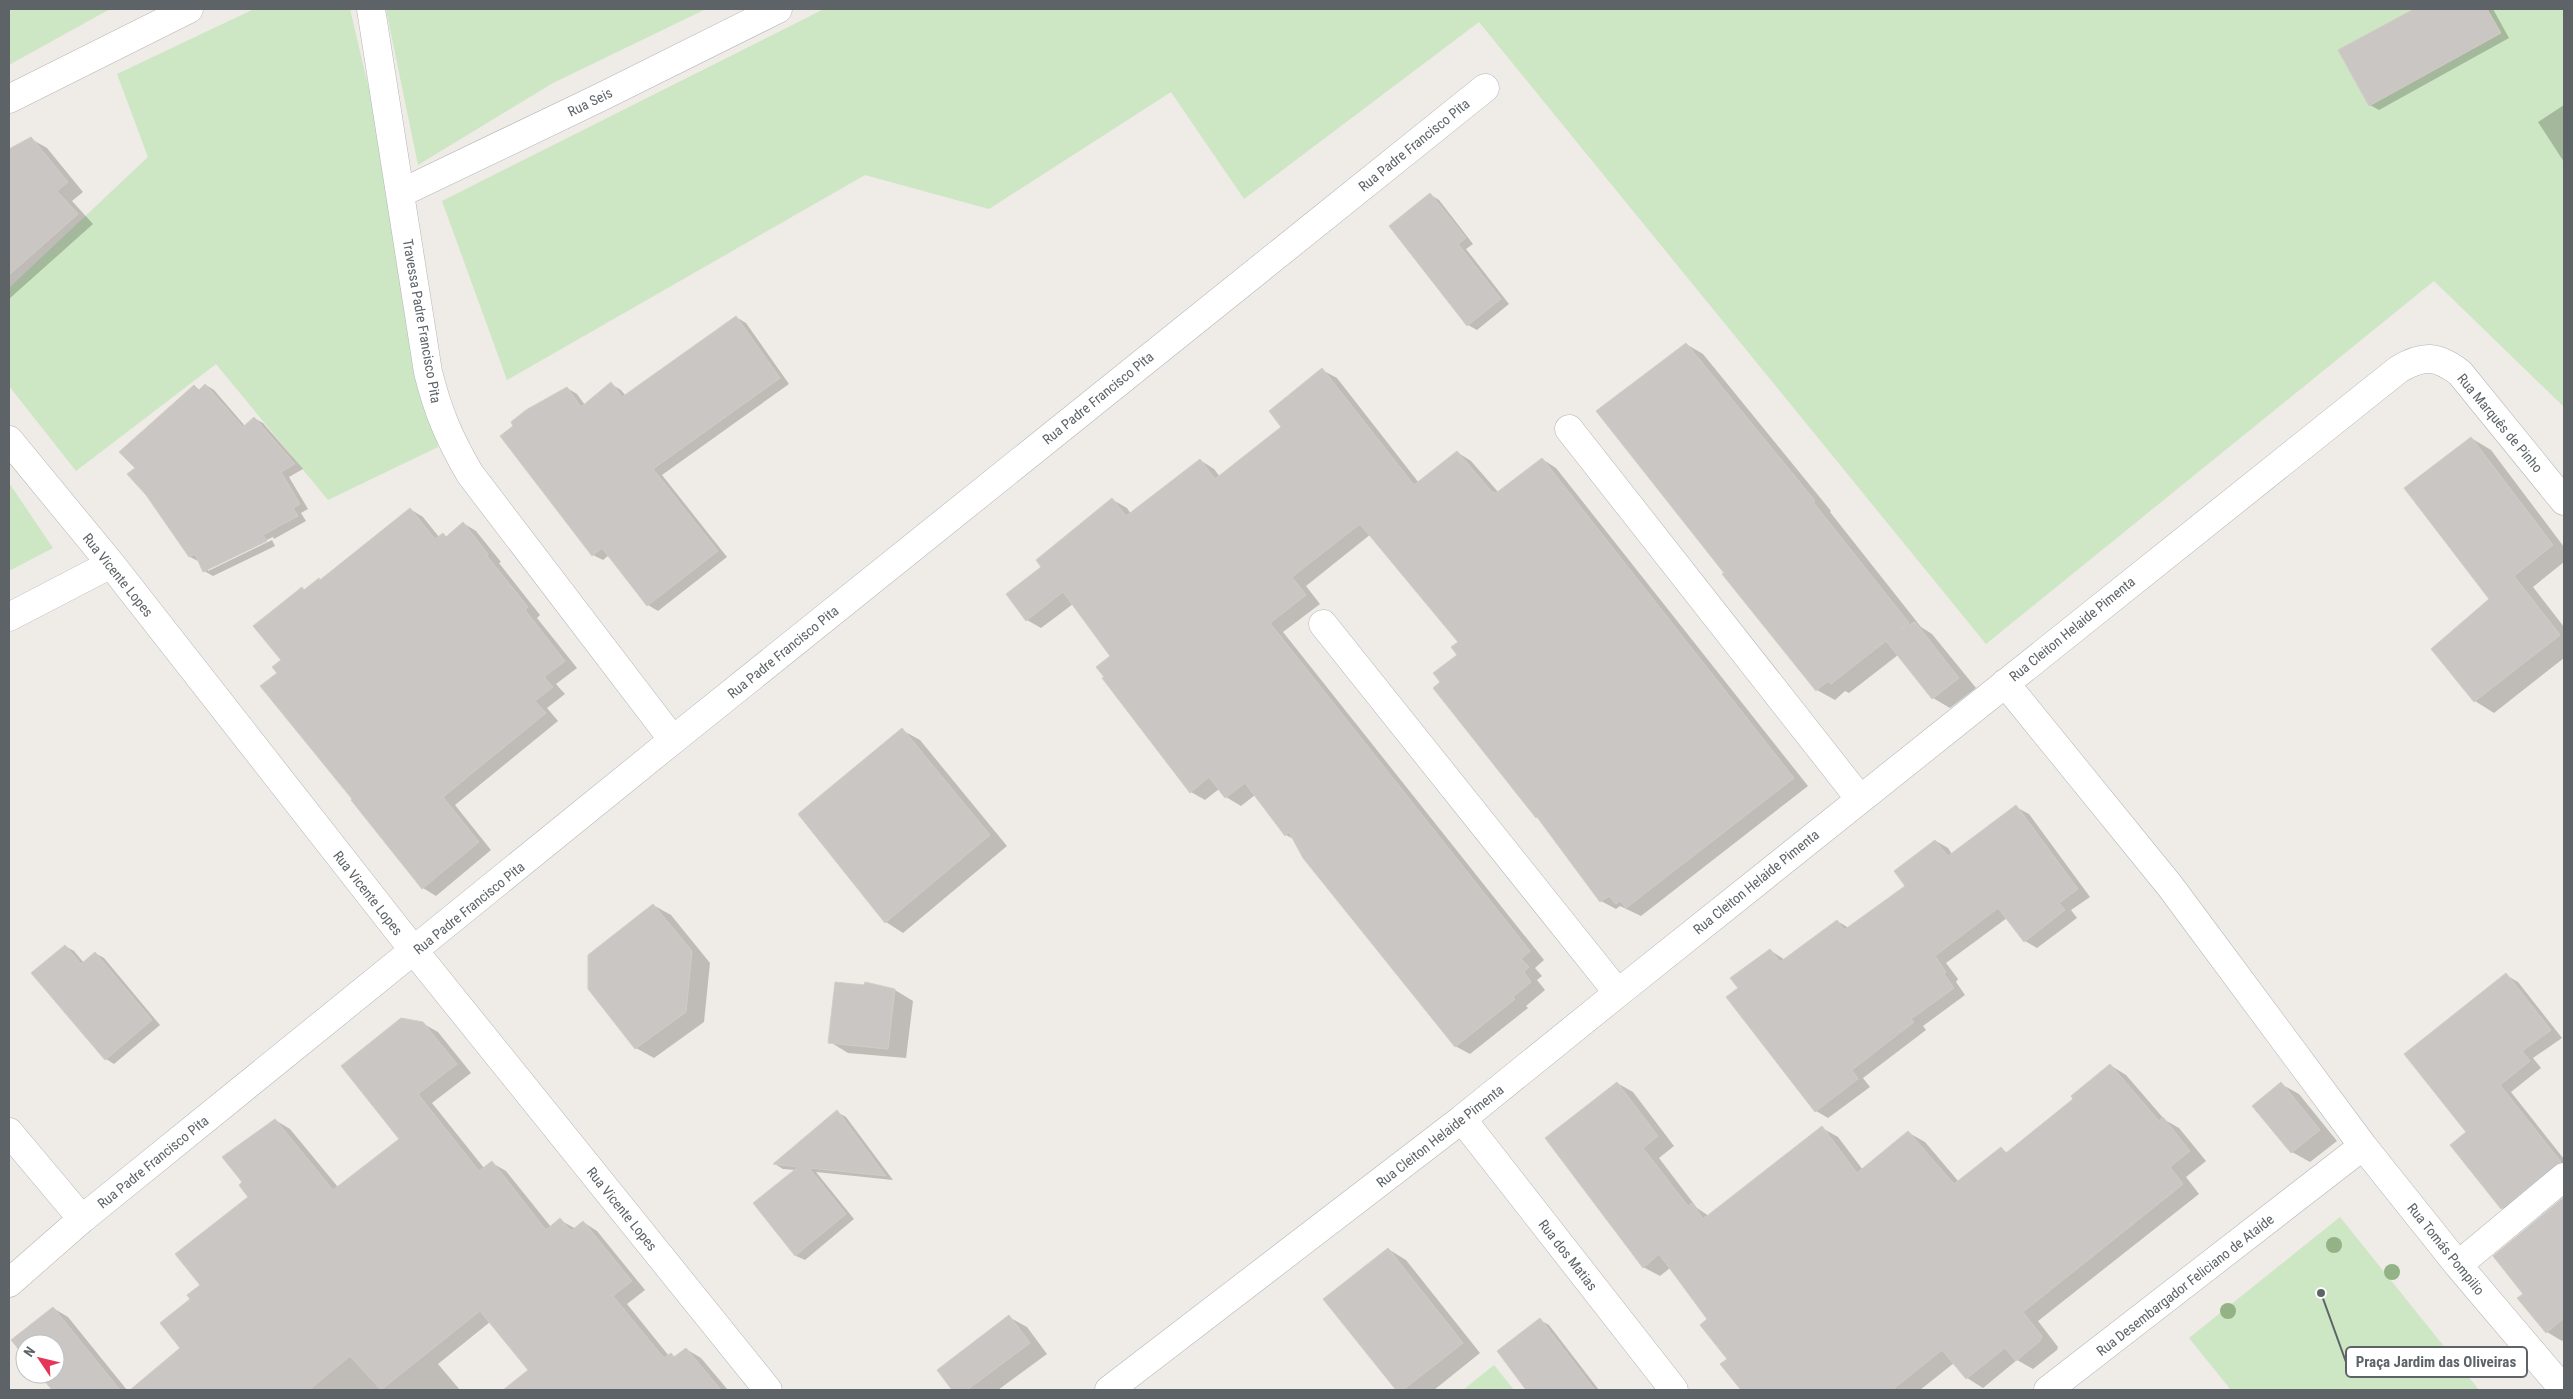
<svg xmlns="http://www.w3.org/2000/svg" width="2573" height="1399" font-family="'Roboto Condensed',sans-serif">
<rect width="100%" height="100%" fill="#efebe6"/>
<!-- green -->
<path fill="#cde6c3" d="M9,9H110L9,65Z
M254,9H350L391,183L438,447L328,500L216,364L76,471L9,386V288L148,157L117,74Z
M386,9H706L553,83L418,165Z
M824,9H2564V407L2434,281L1986,644L1479,22L1244,199L1171,92L989,209L865,175L507,380L442,201Z
M9,483L53,548L9,571Z
M2340,1217L2479,1390H2231L2189,1338Z
M1494,1365L1514,1390H1463Z"/>
<!-- shadow -->
<path fill="#0003" d="M2417,9H2437L2441,16L2454,9H2493L2509,38L2379,110L2370,105L2340,50Z
M2564,105V162L2538,122Z
M31,139L47,148L83,192L72,201L93,224L9,299V151Z
M1431,195L1439,200L1473,244L1466,249L1509,304L1477,330L1468,325Z
M736,317L746,323L789,384L662,475L727,557L658,611L648,605L609,555L603,560L593,555L567,388L577,394L585,405L611,384L621,390L626,396Z
M1686,344L1703,354L1831,511L1830,512L1921,627L1932,634L1976,688L1950,708L1933,698L1898,655L1849,693L1845,691L1835,700L1817,690L1726,573Z
M1322,370L1337,378L1419,483L1457,452L1471,461L1499,493L1542,459L1556,468L1808,786L1641,916L1620,906L1616,909L1601,901L1541,820L1537,817L1442,682L1459,655L1460,642L1371,534L1306,586L1320,604L1283,632L1544,960L1535,968L1542,976L1537,980L1545,990L1526,1006L1528,1008L1470,1054L1455,1046L1295,840L1286,835L1255,795L1241,806L1226,797L1219,789L1205,800L1191,792L1112,656L1073,604L1041,628L1027,620L1113,500L1127,508L1131,514L1200,460L1214,469L1220,477L1283,427Z
M206,385L214,390L245,426L254,418L263,423L303,469L289,477L308,509L301,513L306,521L274,539L273,537L208,568V571L272,540L275,546L213,576L204,571L200,562L190,557L147,495L136,468L194,387L201,390Z
M2471,438L2491,450L2564,547V562L2533,587L2564,627V658L2494,713L2475,701L2433,649L2491,599Z
M410,509L423,517L439,537L443,534L447,537L463,523L476,531L501,562L499,563L540,615L537,618L577,668L556,684L565,694L547,708L558,721L455,805L491,850L436,896L423,888L352,800L354,799L278,673L302,589L305,591L320,581Z
M902,730L920,740L1007,846L903,933L886,922Z
M2016,807L2029,814L2090,897L2071,910L2077,918L2037,948L2025,941L2007,918L1946,963L1958,979L1956,982L1965,995L1923,1026L1926,1030L1863,1078L1870,1087L1828,1118L1816,1111L1739,988L1770,950L1785,960L1837,921L1849,928L1907,886L1936,841L1948,848L1952,854Z
M653,905L671,915L710,963L704,1022L654,1058L636,1048Z
M65,946L74,951L84,963L95,953L104,958L160,1025L114,1064L106,1059Z
M2506,975L2518,982L2562,1038L2533,1058L2541,1068L2511,1092L2564,1159V1175L2514,1215L2502,1208L2468,1132Z
M895,990L913,1001L906,1058L848,1053L830,1042Z
M422,1023L438,1032L471,1073L432,1103L484,1168L492,1163L506,1171L551,1227L560,1220L576,1229L583,1222L597,1231L645,1290L627,1304L669,1356L675,1357L686,1349L701,1358L728,1390H505L530,1370L490,1322L438,1364L460,1390H132L182,1348L192,1299L250,1197L275,1120L290,1129L338,1187L400,1139Z
M2110,1065L2126,1075L2165,1120L2179,1128L2206,1161L2186,1177L2199,1194L2038,1321L2058,1347L2057,1350L2033,1369L2017,1360L1983,1388L1967,1378L1954,1363L1920,1390H1743L1722,1364L1729,1359L1709,1319L1670,1268L1660,1276L1643,1267L1617,1083L1633,1092L1674,1146L1659,1158L1697,1208L1709,1216L1822,1128L1838,1137L1863,1170L1909,1133L1925,1142L1959,1182L2001,1149L2008,1153L2075,1099Z
M2281,1084L2299,1094L2337,1141L2310,1162L2292,1152Z
M837,1112L846,1117L893,1180L816,1172L854,1219L805,1260L796,1256L755,1203L796,1170L783,1169L775,1164Z
M2564,1199V1339L2562,1341L2547,1332L2525,1294L2495,1256Z
M1388,1249L1406,1260L1480,1353L1434,1390H1398L1325,1299Z
M53,1308L68,1317L127,1390H54L41,1374H55V1344H25V1355L13,1340Z
M1009,1317L1027,1327L1047,1354L998,1390H953L939,1370Z
M1540,1320L1549,1325L1599,1390H1530L1526,1388Z"/>
<!-- building -->
<path fill="#cac6c3" stroke="#d4cbc4" d="M2414,9H2487L2501,33L2369,106L2338,50Z
M31,137L68,182L57,191L78,214L9,275V149Z
M1430,193L1466,238L1458,244L1501,299L1467,326L1389,226Z
M736,316L780,378L653,469L718,551L647,606L602,548L592,556L500,436L513,426L511,422L526,410L567,387L581,407L611,382L622,397Z
M1686,343L1815,501L1813,502L1909,623L1901,629L1915,622L1959,678L1932,699L1886,641L1831,684L1828,681L1816,691L1722,574L1724,573L1596,411Z
M1322,368L1414,485L1457,451L1492,492L1496,493L1542,458L1794,778L1626,908L1620,901L1616,904L1609,896L1600,902L1537,817L1536,818L1433,688L1440,682L1433,673L1457,655L1451,647L1458,642L1360,524L1292,577L1306,595L1270,623L1530,951L1521,959L1529,967L1524,972L1531,982L1513,997L1515,999L1455,1047L1303,858L1289,832L1285,836L1245,783L1225,798L1209,777L1190,793L1102,678L1104,677L1096,667L1110,656L1063,592L1026,621L1006,594L1041,567L1036,560L1112,498L1126,516L1200,459L1215,479L1281,427L1269,411Z
M205,384L243,427L254,417L295,464L281,472L300,504L293,508L298,516L263,535L267,541L203,572L195,554L189,557L146,495L127,474L135,468L119,452L194,385L199,390Z
M2471,437L2553,545L2514,576L2560,635L2474,702L2431,649L2489,599L2404,488Z
M410,508L435,539L443,533L446,537L463,522L488,554L487,556L528,607L525,610L565,661L544,677L553,687L535,701L546,713L443,797L479,842L422,889L351,800L352,799L260,686L277,673L272,667L281,660L253,626L302,587L304,590L319,578L320,580Z
M902,728L990,835L885,923L798,814Z
M2016,805L2078,889L2059,903L2065,910L2024,942L1998,908L1935,956L1946,972L1944,974L1954,988L1911,1019L1914,1022L1852,1070L1858,1079L1815,1112L1726,997L1738,988L1730,978L1770,949L1780,962L1837,920L1844,930L1905,886L1894,871L1935,840L1948,856Z
M653,904L692,951L686,1012L635,1049L588,989V955Z
M65,945L81,964L95,952L152,1020L105,1060L31,973Z
M2506,973L2551,1030L2522,1051L2530,1061L2500,1085L2561,1162L2501,1209L2450,1145L2466,1132L2404,1054Z
M835,982L864,985L865,982L895,989L888,1049L828,1043Z
M401,1018L423,1022L457,1064L418,1094L479,1171L492,1161L546,1230L560,1218L571,1231L583,1221L632,1281L613,1296L664,1358L671,1353L674,1357L686,1348L721,1390H503L528,1370L480,1311L381,1390L350,1356L309,1390H130L180,1348L160,1323L190,1299L187,1295L200,1285L175,1254L248,1197L239,1185L242,1182L222,1157L275,1119L333,1190L399,1139L341,1066Z
M2110,1064L2159,1121L2163,1117L2190,1151L2170,1167L2183,1184L2023,1312L2042,1336L2040,1341L2016,1361L2005,1348L1966,1379L1942,1350L1892,1390H1741L1720,1364L1727,1359L1700,1325L1707,1319L1659,1254L1643,1268L1545,1138L1617,1082L1658,1136L1643,1148L1688,1206L1692,1203L1703,1219L1822,1126L1857,1173L1908,1131L1954,1184L2001,1147L2006,1153L2073,1099L2071,1096Z
M2281,1082L2320,1130L2291,1153L2252,1106Z
M837,1110L886,1176L809,1168L846,1214L795,1256L753,1203L798,1167L773,1164Z
M2564,1197V1318L2546,1333L2517,1298L2523,1294L2493,1256Z
M1388,1248L1463,1343L1403,1390H1396L1323,1299Z
M53,1307L120,1390H52L39,1374H55V1344H25V1357L11,1340Z
M1009,1315L1030,1343L967,1390H952L937,1370Z
M1540,1318L1595,1390H1526L1497,1351Z"/>
<g fill="none" stroke-linecap="round" stroke-linejoin="round">
<!-- street casing -->
<g stroke="#b1b5b8" stroke-width="29">
<path id="street" d="M371,9L428,372C438,412 449,438 470,474L673,740
M9,99L189,9
M401,193L599,98L778,9
M1569,429L1860,799
M9,440L111,564L415,952L768,1390
M9,617L111,564
M1323,624L1618,993
M2005,683L2170,886L2363,1146
M1462,1119L1674,1390
M9,1132L82,1219
M2458,1265L2564,1177
M9,1283L82,1219L673,740L1485,88
M1109,1390L1462,1119L1618,993L2399,369C2423,355 2437,355 2460,373L2564,501
M2048,1390L2363,1146L2458,1265L2564,1390"/>
</g>
<!-- street -->
<use href="#street" stroke="#fff" stroke-width="28"/>
</g>
<!-- trees -->
<g fill="#93b286">
<circle cx="2334" cy="1245" r="8"/>
<circle cx="2392" cy="1272" r="8"/>
<circle cx="2228" cy="1311" r="8"/>
</g>
<g text-anchor="middle" stroke-width="4" stroke-linejoin="round" paint-order="stroke">
<!-- street labels -->
<g font-size="14" fill="#5d6366" stroke="#fff">
<text transform="translate(590 102) rotate(-26)" y="5">Rua Seis</text>
<text transform="translate(1414 145) rotate(-39)" y="5">Rua Padre Francisco Pita</text>
<text transform="translate(422 321) rotate(80)" y="5">Travessa Padre Francisco Pita</text>
<text transform="translate(1098 398) rotate(-39)" y="5">Rua Padre Francisco Pita</text>
<text transform="translate(2500 423) rotate(50)" y="5">Rua Marquês de Pinho</text>
<text transform="translate(118 575) rotate(51)" y="5">Rua Vicente Lopes</text>
<text transform="translate(2072 629) rotate(-39)" y="5">Rua Cleiton Helaide Pimenta</text>
<text transform="translate(783 652) rotate(-39)" y="5">Rua Padre Francisco Pita</text>
<text transform="translate(1756 882) rotate(-39)" y="5">Rua Cleiton Helaide Pimenta</text>
<text transform="translate(368 893) rotate(52)" y="5">Rua Vicente Lopes</text>
<text transform="translate(469 908) rotate(-39)" y="5">Rua Padre Francisco Pita</text>
<text transform="translate(1440 1136) rotate(-38)" y="5">Rua Cleiton Helaide Pimenta</text>
<text transform="translate(153 1162) rotate(-39)" y="5">Rua Padre Francisco Pita</text>
<text transform="translate(622 1209) rotate(51)" y="5">Rua Vicente Lopes</text>
<text transform="translate(2446 1249) rotate(51)" y="5">Rua Tomás Pompilio</text>
<text transform="translate(1568 1255) rotate(52)" y="5">Rua dos Matias</text>
<text transform="translate(2185 1285) rotate(-38)" y="5">Rua Desembargador Feliciano de Ataíde</text>
</g>
</g>
<!-- callouts -->
<path fill="none" stroke="#5d6366" stroke-width="2" d="M2321 1293L2346 1362"/>
<circle fill="#5d6366" stroke="#fff" stroke-width="2" cx="2321" cy="1293" r="5"/>
<rect fill="#fff" stroke="#5d6366" stroke-width="2" x="2346" y="1347" width="181" height="30" rx="5"/>
<g font-size="15" text-anchor="middle" font-weight="bold" fill="#5d6366">
<text x="2436" y="1367">Praça Jardim das Oliveiras</text>
</g>
<!-- border -->
<rect width="2573" height="1399" fill="none" stroke="#5d6366" stroke-width="20"/>
<!-- north arrow -->
<g transform="translate(40 1359) rotate(305)"><circle r="24" fill="#ffffff" stroke="#bec1c2"/>
<path d="M0-4L9 19L0 12L-9 19Z" fill="#e43758"/>
<text y="-8" font-size="14" font-weight="bold" text-anchor="middle" fill="#5d6366">N</text>
</g>
</svg>
